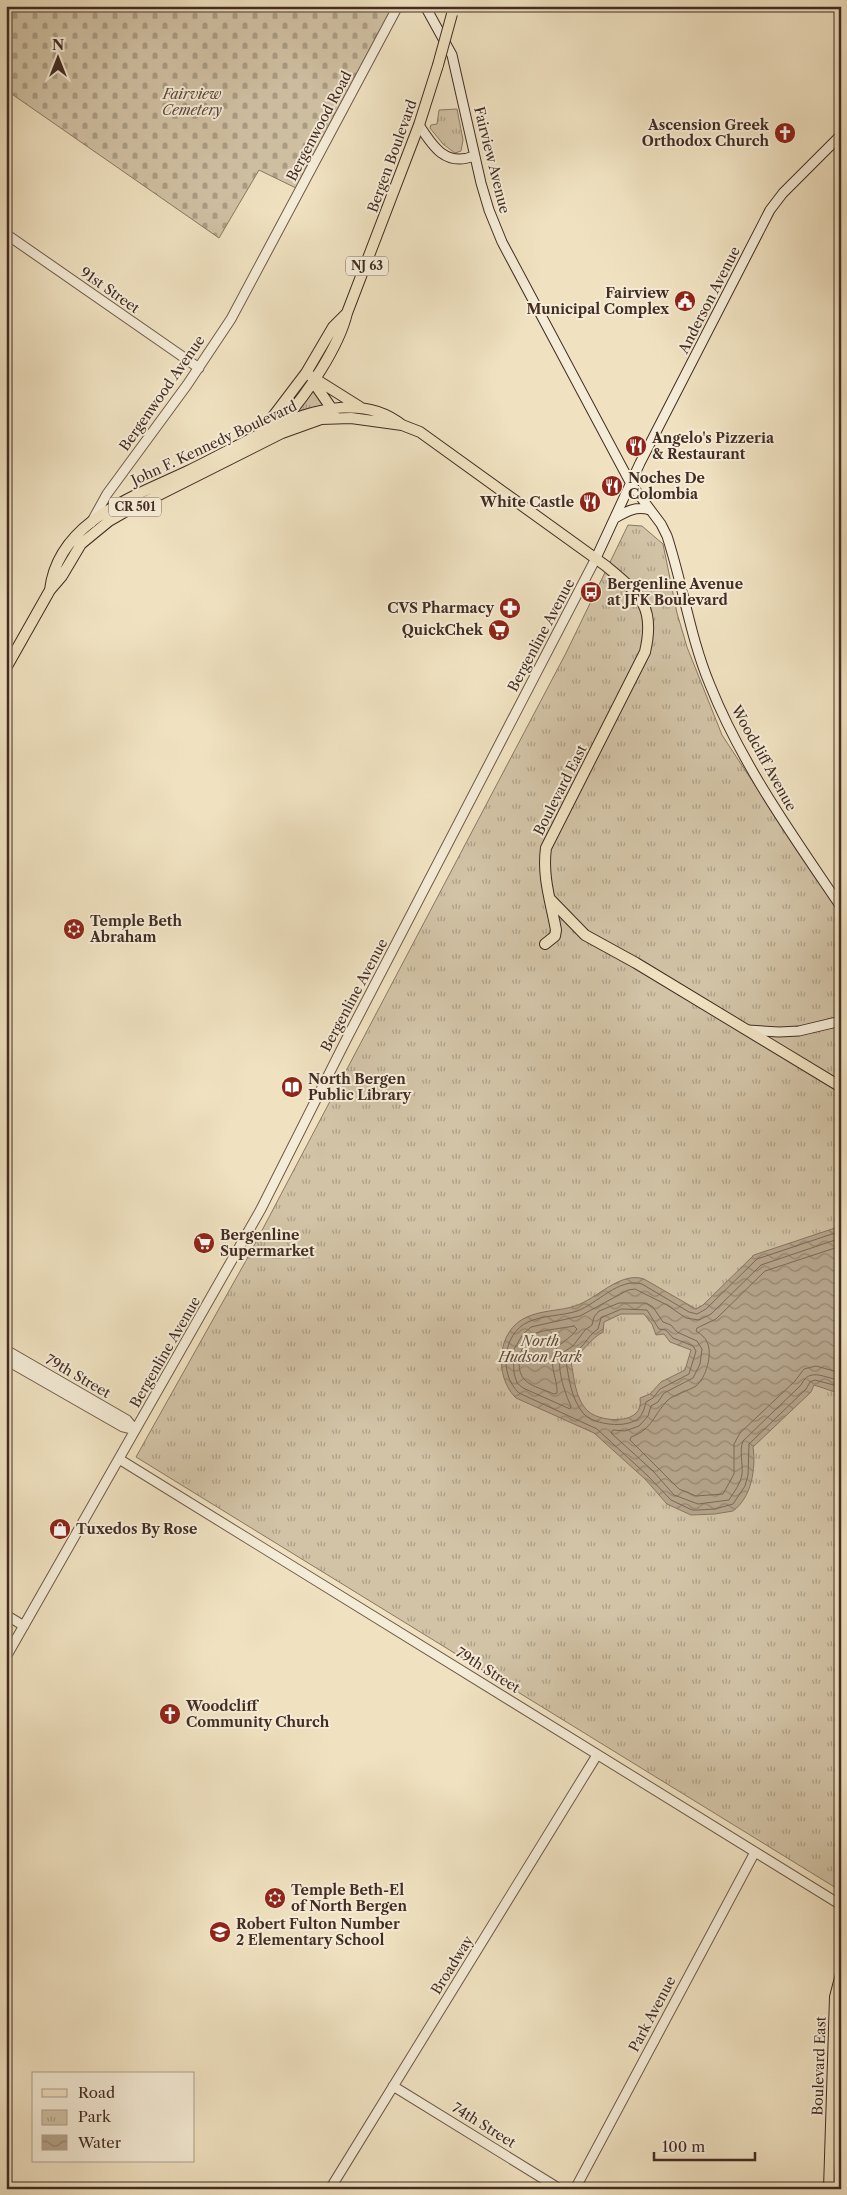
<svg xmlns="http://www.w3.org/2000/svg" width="847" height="2195" font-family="'Libre Caslon Text',serif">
<defs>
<pattern id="cemetery-stones" width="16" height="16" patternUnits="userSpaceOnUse" patternTransform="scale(1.25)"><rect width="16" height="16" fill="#d2c3a6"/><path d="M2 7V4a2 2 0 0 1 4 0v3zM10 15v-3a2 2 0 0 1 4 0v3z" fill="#ac9f87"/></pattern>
<pattern id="park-tufts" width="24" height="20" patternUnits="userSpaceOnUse" patternTransform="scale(1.25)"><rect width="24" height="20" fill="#d2c3a6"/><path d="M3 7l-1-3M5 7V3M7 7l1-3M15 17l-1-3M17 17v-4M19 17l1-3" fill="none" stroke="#ac9f87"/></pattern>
<pattern id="water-waves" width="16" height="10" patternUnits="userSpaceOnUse" patternTransform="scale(1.25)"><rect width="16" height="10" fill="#b5a48b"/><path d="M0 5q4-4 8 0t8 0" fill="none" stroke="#958671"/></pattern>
</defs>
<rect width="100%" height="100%" fill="#f0e2c1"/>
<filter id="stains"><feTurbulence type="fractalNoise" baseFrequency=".004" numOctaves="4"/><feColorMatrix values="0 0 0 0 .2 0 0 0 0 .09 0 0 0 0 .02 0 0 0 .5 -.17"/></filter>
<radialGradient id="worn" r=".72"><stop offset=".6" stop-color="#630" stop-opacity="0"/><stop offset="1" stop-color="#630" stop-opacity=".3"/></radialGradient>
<!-- cemetery -->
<path fill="url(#cemetery-stones)" stroke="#8a7864" d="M6,6H394L298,189L259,170L219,238L6,90Z"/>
<!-- park -->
<path fill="url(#park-tufts)" stroke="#8a7864" d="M457,109L463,140L461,151L455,153L443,144L430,128L431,125L437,124L439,110Z
M312,388L325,405L297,411Z
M628,525L642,526L663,544L677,613L687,647L722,735L841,916V1891L136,1457L248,1257L566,653Z"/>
<!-- water -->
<path fill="url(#water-waves)" stroke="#877461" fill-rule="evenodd" d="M841,1226V1392L832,1391L814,1385L811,1392L753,1447C756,1468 752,1497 733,1511L715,1514L691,1515L667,1504L645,1479L594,1433L516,1398C494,1377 496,1330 527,1317C542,1310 560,1311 575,1306C597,1299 620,1271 644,1279L696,1309L703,1305L754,1255ZM621,1314H644L652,1324L656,1335L664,1334L670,1342L691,1350L685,1370L661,1382L650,1394L640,1398C645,1425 603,1423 589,1412C575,1400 574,1377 571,1361C583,1352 590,1339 603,1332L604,1322Z"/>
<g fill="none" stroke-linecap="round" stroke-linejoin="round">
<!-- shore -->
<path stroke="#7c6857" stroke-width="1" d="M841,1231L757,1259L706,1309L697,1314L689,1312L642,1284C619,1277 597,1304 577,1311C562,1316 543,1315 528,1322C502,1334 499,1375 519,1393L597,1429L648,1476L671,1500L692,1510H698L715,1509L733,1504L745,1486L748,1475L749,1444L806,1389L810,1382L815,1380L841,1387
M841,1238L761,1265L711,1314L699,1320L686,1318L667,1305L635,1289L628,1290L580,1316L531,1327L523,1334L513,1351L514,1373L517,1383L523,1388L570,1409L571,1406C565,1394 555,1365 562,1353L573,1346L585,1330L592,1325L594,1317L599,1311L619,1303H646L653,1307L663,1322L671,1325L677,1332L697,1341L702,1349L700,1364L693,1378L664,1393L658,1402L651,1406L648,1416L639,1426L625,1431L613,1430L611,1433L653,1471L674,1495L698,1504L729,1500C734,1492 741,1483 742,1474C743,1463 739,1451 743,1441L801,1385C810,1366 825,1379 841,1380
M841,1246L765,1271L716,1319L697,1328L696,1331C701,1334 705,1337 707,1342C713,1354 706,1378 696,1386C688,1391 675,1394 668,1400C653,1415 653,1429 631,1437L630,1440L679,1489L696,1496L723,1494L734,1474V1444L740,1433L795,1381L804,1369L816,1366L841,1373
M622,1309L647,1310L659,1329L666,1330L673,1338L693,1346L696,1351L689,1374L660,1389L653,1398L646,1402C644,1410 642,1418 634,1421C621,1428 592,1424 583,1413C571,1398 569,1379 566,1361C568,1355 573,1354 578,1350C586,1343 589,1335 598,1329L601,1318Z
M574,1326L577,1329C571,1338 564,1340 557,1348C546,1360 558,1379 557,1393L554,1394C545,1390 533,1387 526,1381C512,1369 521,1340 536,1333C544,1330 564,1328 574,1326Z"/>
<!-- tertiary casing -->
<g stroke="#6e5a4a" stroke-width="11">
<path id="tertiary" d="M835,6L841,10
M6,234L199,368
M91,523L107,494L187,385L231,319L398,6
M6,1350L127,1420L135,1430
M6,1360L123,1427L135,1430
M119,1459L841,1905
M6,1615L24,1626
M6,1657L261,1209L346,1040L596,558
M393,2086L560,2189
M330,2189L597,1755
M575,2189L755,1852"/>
</g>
<!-- secondary casing -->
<g stroke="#422c23" stroke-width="11">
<path id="secondary" d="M425,6L452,55L481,183L489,210L502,242L631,484L661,524L667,536C683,585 690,637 710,685C742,765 793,836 841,907
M419,125C433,147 446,167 474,156
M615,518C627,511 636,506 650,510
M596,558L640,463L770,210L783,193L841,135
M748,1030L779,1032L799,1031L841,1021"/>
</g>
<!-- primary casing -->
<g stroke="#422c23" stroke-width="12">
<path id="primary" d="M309,375L360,407
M314,379L316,386L334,412
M283,421C307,394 339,347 347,313L419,125L438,65
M262,431L306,373L333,327L347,313
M50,590C58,521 135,496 188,471C219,456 249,439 280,424C319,408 366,396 402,425
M6,668L50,590L62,576L81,544L109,521L123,513L282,433L321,419L351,418L402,425L420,432L606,566C639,594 656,605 645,652L546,848C542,877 551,902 556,930L555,936L545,944
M550,899L585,935L636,963L841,1087
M829,2189L835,1997L841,1974"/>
</g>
<!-- tertiary -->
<use href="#tertiary" stroke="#f5ecd7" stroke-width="9"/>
<!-- secondary -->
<use href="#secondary" stroke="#f5ecd7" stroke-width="9"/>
<!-- primary -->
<use href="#primary" stroke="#f0e2c1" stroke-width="10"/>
<!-- primary-bridge casing -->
<g stroke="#422c23" stroke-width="12" stroke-linecap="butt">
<path id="primary-bridge" d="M438,65L452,14"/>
</g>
<!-- primary-bridge -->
<use href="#primary-bridge" stroke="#f0e2c1" stroke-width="10"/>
</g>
<!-- icons -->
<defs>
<g id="church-disc" transform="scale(1.125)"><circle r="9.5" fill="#8f2418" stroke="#f5ecd7"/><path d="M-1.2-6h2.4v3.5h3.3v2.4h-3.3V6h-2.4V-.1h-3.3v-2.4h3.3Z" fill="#fff"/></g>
<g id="civic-disc" transform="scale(1.125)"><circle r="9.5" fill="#8f2418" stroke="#f5ecd7"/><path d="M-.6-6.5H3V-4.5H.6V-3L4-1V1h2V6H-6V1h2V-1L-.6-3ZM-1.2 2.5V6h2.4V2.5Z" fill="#fff"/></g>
<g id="restaurant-disc" transform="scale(1.125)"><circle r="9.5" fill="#8f2418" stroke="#f5ecd7"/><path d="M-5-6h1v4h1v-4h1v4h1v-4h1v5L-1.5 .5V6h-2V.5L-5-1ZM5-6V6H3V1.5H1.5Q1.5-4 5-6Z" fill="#fff"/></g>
<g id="bus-disc" transform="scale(1.125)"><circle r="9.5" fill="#8f2418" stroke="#f5ecd7"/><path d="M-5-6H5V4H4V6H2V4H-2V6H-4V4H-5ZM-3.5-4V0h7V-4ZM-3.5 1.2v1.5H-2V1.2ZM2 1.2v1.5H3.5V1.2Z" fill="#fff"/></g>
<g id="pharmacy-disc" transform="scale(1.125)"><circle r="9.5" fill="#8f2418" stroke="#f5ecd7"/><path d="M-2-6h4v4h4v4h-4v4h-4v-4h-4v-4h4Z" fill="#fff"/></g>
<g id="supermarket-disc" transform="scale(1.125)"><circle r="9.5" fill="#8f2418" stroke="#f5ecd7"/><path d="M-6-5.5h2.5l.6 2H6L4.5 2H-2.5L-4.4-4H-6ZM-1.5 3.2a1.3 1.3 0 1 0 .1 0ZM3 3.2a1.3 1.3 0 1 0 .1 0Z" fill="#fff"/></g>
<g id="synagogue-disc" transform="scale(1.125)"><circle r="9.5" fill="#8f2418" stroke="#f5ecd7"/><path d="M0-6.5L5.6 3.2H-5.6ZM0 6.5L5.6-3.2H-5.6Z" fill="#fff"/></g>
<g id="library-disc" transform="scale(1.125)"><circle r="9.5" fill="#8f2418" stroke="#f5ecd7"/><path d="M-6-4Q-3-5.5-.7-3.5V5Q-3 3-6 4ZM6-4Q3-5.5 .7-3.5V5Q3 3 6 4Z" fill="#fff"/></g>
<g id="shop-disc" transform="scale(1.125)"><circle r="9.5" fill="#8f2418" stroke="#f5ecd7"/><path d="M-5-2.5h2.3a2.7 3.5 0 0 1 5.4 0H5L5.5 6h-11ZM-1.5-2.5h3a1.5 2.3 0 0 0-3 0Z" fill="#fff"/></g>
<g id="school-disc" transform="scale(1.125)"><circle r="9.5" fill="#8f2418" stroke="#f5ecd7"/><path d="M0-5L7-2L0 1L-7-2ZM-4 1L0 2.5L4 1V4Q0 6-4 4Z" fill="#fff"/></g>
</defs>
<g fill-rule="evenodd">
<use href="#church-disc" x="785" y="133"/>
<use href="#civic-disc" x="685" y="301"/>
<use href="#restaurant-disc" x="636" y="446"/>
<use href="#restaurant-disc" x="612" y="486"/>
<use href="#restaurant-disc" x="590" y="502"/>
<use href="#bus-disc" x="591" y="592"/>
<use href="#pharmacy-disc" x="510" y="608"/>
<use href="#supermarket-disc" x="499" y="630"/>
<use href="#synagogue-disc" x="74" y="929"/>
<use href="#library-disc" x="292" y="1087"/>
<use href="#supermarket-disc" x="204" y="1243"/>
<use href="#shop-disc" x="60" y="1529"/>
<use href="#church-disc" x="170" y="1714"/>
<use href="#synagogue-disc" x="275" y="1898"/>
<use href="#school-disc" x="220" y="1932"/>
</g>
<g text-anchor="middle" stroke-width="4" stroke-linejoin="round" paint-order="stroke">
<!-- shield labels -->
<g fill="#f5ecd7" stroke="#786659" stroke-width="1">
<rect x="346" y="256.5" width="42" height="19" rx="4"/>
<rect x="109" y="497.5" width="52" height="19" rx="4"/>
</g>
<g font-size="12" font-weight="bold" fill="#422c23">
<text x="367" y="270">NJ 63</text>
<text x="135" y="511">CR 501</text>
</g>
<!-- park labels -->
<g font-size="14" font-style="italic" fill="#5f4a3d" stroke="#f5ecd7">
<text x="192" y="99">Fairview<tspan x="192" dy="16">Cemetery</tspan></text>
<text x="540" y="1346">North<tspan x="540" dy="16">Hudson Park</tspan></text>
</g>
<!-- poi labels -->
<g font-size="14" font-weight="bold" fill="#422c23" stroke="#f5ecd7" text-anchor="start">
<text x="769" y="130" text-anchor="end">Ascension Greek<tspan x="769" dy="16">Orthodox Church</tspan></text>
<text x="669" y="298" text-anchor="end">Fairview<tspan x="669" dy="16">Municipal Complex</tspan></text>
<text x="652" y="443">Angelo's Pizzeria<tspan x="652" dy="16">&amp; Restaurant</tspan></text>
<text x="628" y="483">Noches De<tspan x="628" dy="16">Colombia</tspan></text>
<text x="574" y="507" text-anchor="end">White Castle</text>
<text x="607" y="589">Bergenline Avenue<tspan x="607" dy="16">at JFK Boulevard</tspan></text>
<text x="494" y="613" text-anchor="end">CVS Pharmacy</text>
<text x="483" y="635" text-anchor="end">QuickChek</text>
<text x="90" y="926">Temple Beth<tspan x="90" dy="16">Abraham</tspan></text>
<text x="308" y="1084">North Bergen<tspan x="308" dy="16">Public Library</tspan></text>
<text x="220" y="1240">Bergenline<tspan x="220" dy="16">Supermarket</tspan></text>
<text x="76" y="1534">Tuxedos By Rose</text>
<text x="186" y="1711">Woodcliff<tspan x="186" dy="16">Community Church</tspan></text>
<text x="291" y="1895">Temple Beth-El<tspan x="291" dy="16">of North Bergen</tspan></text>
<text x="236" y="1929">Robert Fulton Number<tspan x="236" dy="16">2 Elementary School</tspan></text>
</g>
<!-- street labels -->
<g font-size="14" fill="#422c23" stroke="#f5ecd7">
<text transform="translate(319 126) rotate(-62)" y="5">Bergenwood Road</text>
<text transform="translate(392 156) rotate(-70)" y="5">Bergen Boulevard</text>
<text transform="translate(492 160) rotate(76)" y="5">Fairview Avenue</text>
<text transform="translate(110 290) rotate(35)" y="5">91st Street</text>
<text transform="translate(709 300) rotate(-63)" y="5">Anderson Avenue</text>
<text transform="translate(162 393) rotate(-55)" y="5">Bergenwood Avenue</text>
<text transform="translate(214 443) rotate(-25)" y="5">John F. Kennedy Boulevard</text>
<text transform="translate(541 635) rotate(-62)" y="5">Bergenline Avenue</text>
<text transform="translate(764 758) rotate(61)" y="5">Woodcliff Avenue</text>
<text transform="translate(560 790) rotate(-63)" y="5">Boulevard East</text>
<text transform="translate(354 995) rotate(-62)" y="5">Bergenline Avenue</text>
<text transform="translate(165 1352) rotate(-60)" y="5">Bergenline Avenue</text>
<text transform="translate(78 1376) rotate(30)" y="5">79th Street</text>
<text transform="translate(488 1670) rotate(32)" y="5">79th Street</text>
<text transform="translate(452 1965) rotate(-58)" y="5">Broadway</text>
<text transform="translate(652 2014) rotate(-62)" y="5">Park Avenue</text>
<text transform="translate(819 2066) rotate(-88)" y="5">Boulevard East</text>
<text transform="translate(484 2125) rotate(32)" y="5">74th Street</text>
</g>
</g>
<!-- margin -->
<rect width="847" height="2195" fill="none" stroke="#f0e2c1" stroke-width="25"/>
<rect x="8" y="8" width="832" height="2180" fill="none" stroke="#422c23" stroke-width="2.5"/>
<rect x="12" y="12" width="822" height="2170" fill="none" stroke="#422c23"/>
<!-- legend -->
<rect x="32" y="2072" width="162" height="90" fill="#f5ecd7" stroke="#ad9f8f"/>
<rect x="42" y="2089" width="25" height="8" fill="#f0e2c1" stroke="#ad9f8f"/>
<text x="78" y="2098" font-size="15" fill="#422c23">Road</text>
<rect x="42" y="2110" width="25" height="15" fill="url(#park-tufts)" stroke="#ad9f8f"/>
<text x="78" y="2122" font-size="15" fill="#422c23">Park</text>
<rect x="42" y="2135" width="25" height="15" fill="url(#water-waves)" stroke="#ad9f8f"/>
<text x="78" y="2148" font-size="15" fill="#422c23">Water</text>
<!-- north arrow -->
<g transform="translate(58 58)" stroke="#f5ecd7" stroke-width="4" paint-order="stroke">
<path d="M0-4L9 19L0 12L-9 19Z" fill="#422c23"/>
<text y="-8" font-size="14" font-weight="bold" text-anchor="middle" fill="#422c23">N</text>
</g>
<!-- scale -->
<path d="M654 2152v8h101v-8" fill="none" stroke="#422c23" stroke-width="2.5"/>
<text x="662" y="2152" font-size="15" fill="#422c23" stroke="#f5ecd7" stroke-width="4" paint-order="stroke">100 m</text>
<rect width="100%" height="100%" filter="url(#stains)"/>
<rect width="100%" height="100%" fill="url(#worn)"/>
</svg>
